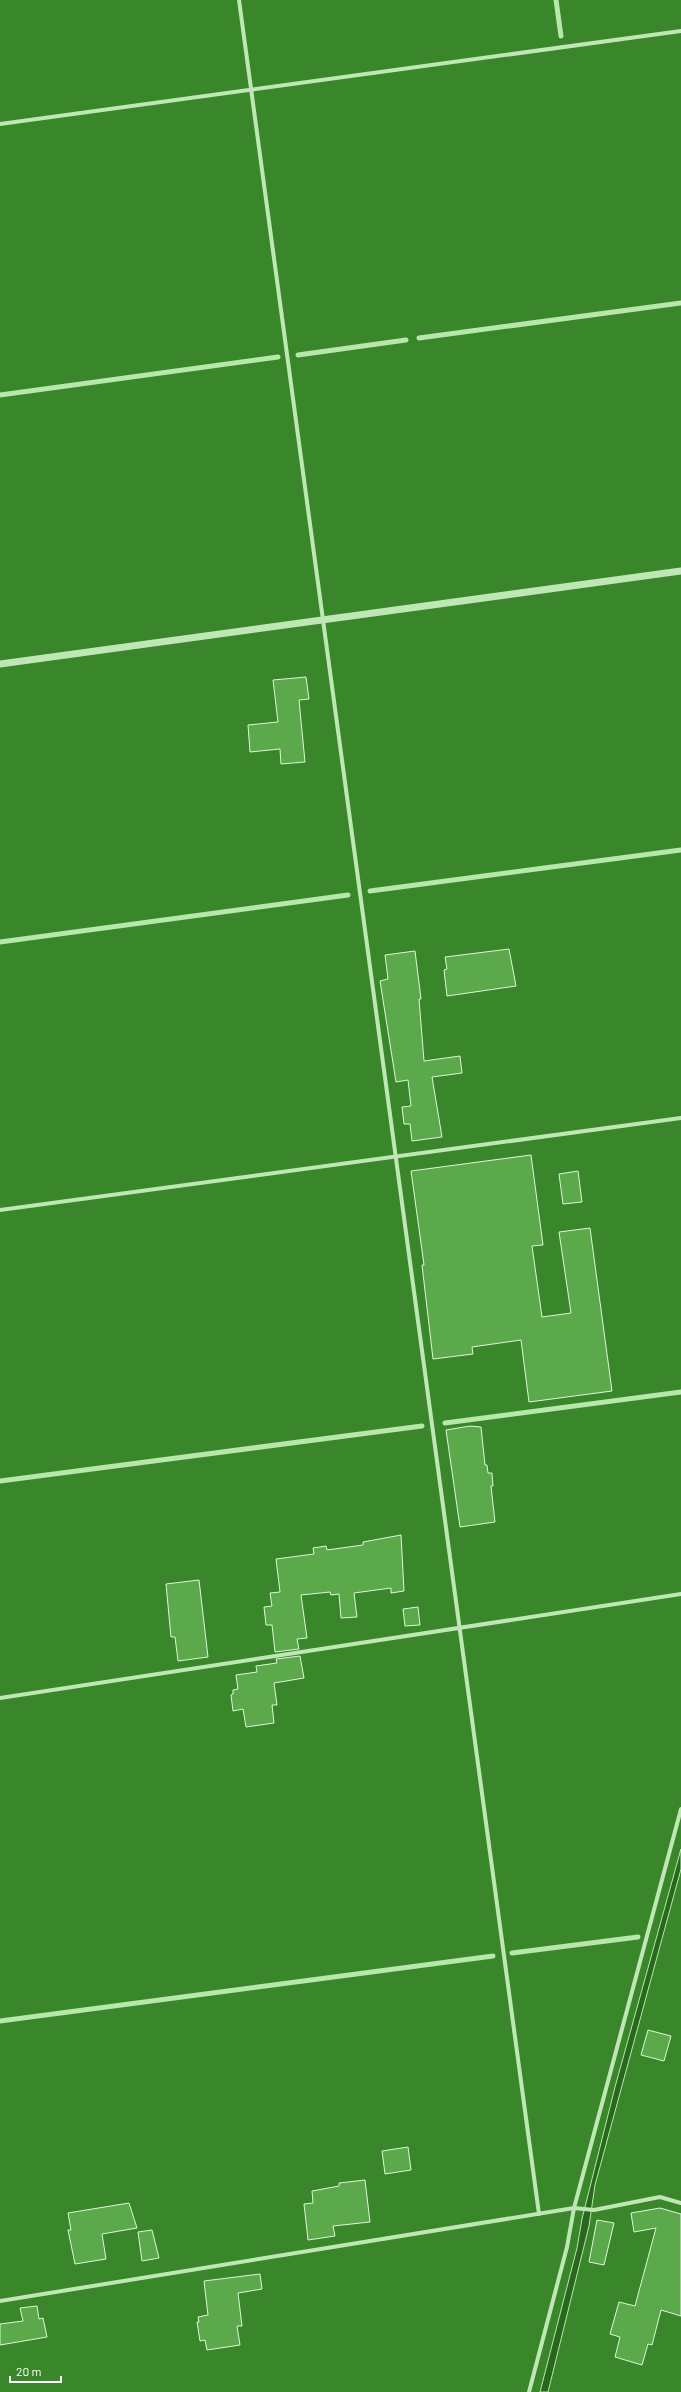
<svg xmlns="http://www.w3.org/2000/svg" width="681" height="2392" font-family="Barlow,sans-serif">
<rect width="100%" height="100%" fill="#3a862b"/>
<!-- water -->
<path fill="#2a671e" stroke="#b7e7ab" d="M681,1849V1869L595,2185L589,2226L548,2392H540L577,2248L582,2219L615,2087Z"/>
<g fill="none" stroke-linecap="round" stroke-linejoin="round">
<!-- stream -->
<path stroke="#b7e7ab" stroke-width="5" d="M556,0L561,36
M419,338L681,303
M298,355L406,340
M0,395L278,357
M370,891L681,850
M0,942L348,895
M445,1423L681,1392
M0,1481L422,1426
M512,1953L638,1937
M0,2021L493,1956"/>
</g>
<!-- building -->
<path fill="#5ca94c" stroke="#dff6da" d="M306,677L309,699L299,700L305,762L281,764L280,749L250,752L248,725L278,722L273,680Z
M509,949L516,986L447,996L444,970L447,969L445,957Z
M415,951L421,999H419L424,1061L460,1056L462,1073L432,1077L442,1137L412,1141L410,1124H404L402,1107L411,1106L408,1080L396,1082L380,981L388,979L385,955Z
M531,1155L543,1245L532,1246L542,1317L571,1313L559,1232L590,1228L612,1391L529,1402L521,1340L472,1347L473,1354L433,1359L422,1265H424L411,1171Z
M578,1171L582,1202L563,1204L559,1174Z
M470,1426L481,1427L485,1465H487L488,1473H492L493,1486H491L495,1522L460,1527L446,1430Z
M401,1535L404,1591L391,1593V1588L354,1593L357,1617L341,1618L339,1594L331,1595L330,1592L301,1595L307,1638L297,1639L299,1649L275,1652L272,1625H266L264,1607L272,1606L270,1593L280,1592L276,1559L314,1554L313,1548L326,1546L327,1550L363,1545V1542Z
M199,1580L208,1657L178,1661L175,1637H171L166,1584Z
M418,1607L420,1625L405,1626L403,1609Z
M300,1656L304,1678L274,1683L277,1705H272L274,1723L246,1727L243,1709L233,1711L231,1695L233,1694V1690L238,1689L236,1675L257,1672L256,1666L277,1663L276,1659Z
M648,2030L671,2036L664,2061L641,2055Z
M408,2147L411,2170L385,2174L382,2151Z
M365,2180L370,2222L333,2226L335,2236L308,2240L304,2204L313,2203L312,2191L339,2186V2183Z
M129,2203L137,2228L102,2234L106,2259L75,2264L68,2230H71L68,2213Z
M660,2208L681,2214V2316L661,2310L652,2345L648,2344L642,2365L615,2357L620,2337L610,2334L619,2302L635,2306L656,2228L634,2232L631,2213Z
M597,2220L614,2223L604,2265L589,2262Z
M152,2230L159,2258L142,2261L138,2232Z
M260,2274L262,2289L238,2293L242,2326H237L240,2345L207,2350L205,2340L200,2341L197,2322H199L198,2317L208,2315L204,2281Z
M37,2306L39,2319L43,2318L47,2337L0,2345V2324L23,2321L20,2308Z"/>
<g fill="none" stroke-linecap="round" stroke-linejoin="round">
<!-- minor -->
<path stroke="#bfe7b6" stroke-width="4" d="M239,0L539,2214
M0,124L681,31
M0,1210L681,1118
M0,1698L681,1594
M0,2301L574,2208L594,2210L660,2197L681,2203
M529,2392L567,2247L574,2208L681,1809"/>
<!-- tertiary -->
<path stroke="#bfe7b6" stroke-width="7" d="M0,664L681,571"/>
</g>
<!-- scale -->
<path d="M10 2376v6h51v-6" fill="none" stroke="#ffffff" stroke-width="2"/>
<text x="16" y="2376" font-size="12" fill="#ffffff" stroke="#3a862b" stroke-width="3" paint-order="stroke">20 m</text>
</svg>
